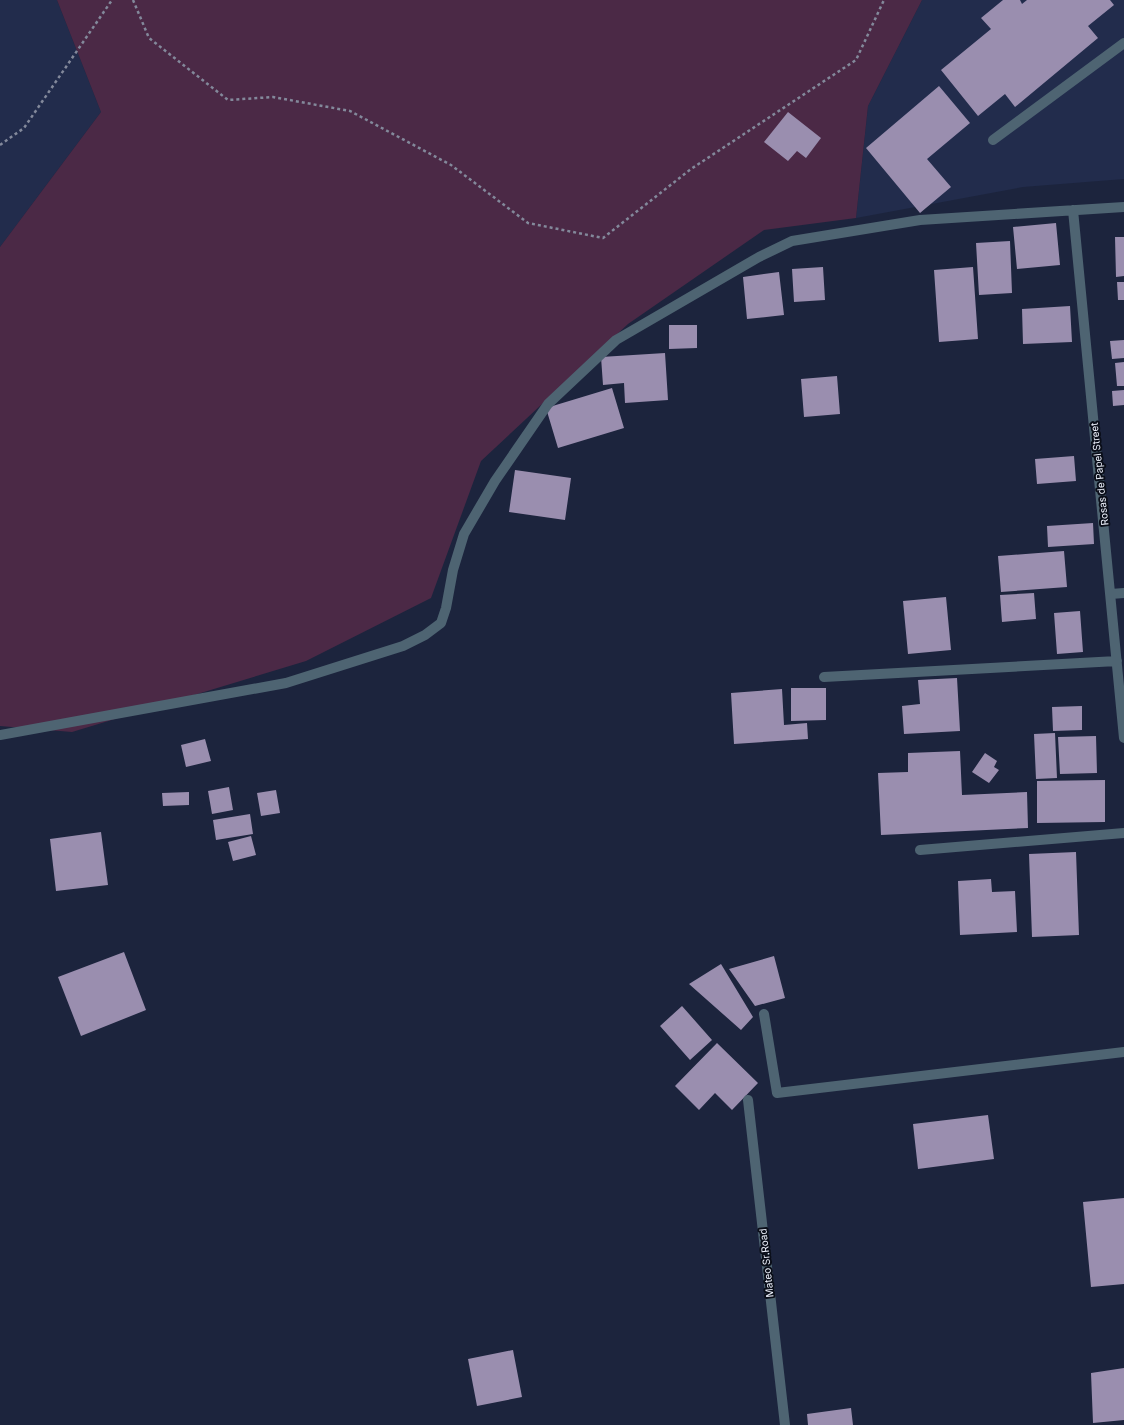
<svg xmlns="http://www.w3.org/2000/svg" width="1124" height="1425" font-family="Inter,sans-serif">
<rect width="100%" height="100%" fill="#1c243d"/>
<!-- built -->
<path fill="#222c4c" d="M0,0H57L101,112L0,247Z
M922,0H1124V179L1023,187L856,218L868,106Z"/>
<!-- green -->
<path fill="#4b2946" d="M57,0H922L868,106L856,218L764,230L628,324L481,461L431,598L306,661L72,732L0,726V247L101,112Z"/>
<!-- building -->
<path fill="#9a8eaf" d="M1003,0H1020L1022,4L1027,0H1110L1114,5L1088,26L1098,38L1015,107L1005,94L978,116L941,70L991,29L981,18Z
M939,86L970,123L927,159L951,187L920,213L866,148Z
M788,112L821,138L806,158L797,151L788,161L764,142Z
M1056,223L1060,265L1017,269L1013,227Z
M1115,237H1124V276L1116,277Z
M1010,241L1012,293L979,295L976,243Z
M823,267L825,300L794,302L792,269Z
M973,267L978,339L939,342L934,270Z
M779,272L784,315L747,319L743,277Z
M1117,282H1124V300H1118Z
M1070,306L1072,342L1023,344L1022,309Z
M669,325H697V348L669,349Z
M1124,340V358L1112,359L1110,341Z
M665,353L668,400L625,403L624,383L603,385L601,357Z
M1124,362V386H1117L1115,363Z
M837,376L840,414L804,417L801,379Z
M612,388L624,428L558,448L546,408Z
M1124,390V405L1113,406L1112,391Z
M1074,456L1076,481L1037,484L1035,459Z
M515,470L571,478L565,520L509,512Z
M1093,523L1094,544L1048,547L1047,526Z
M1064,551L1067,587L1001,592L998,556Z
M1034,593L1036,619L1002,622L1000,595Z
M946,597L951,650L908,654L903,601Z
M1080,611L1083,652L1057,654L1054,613Z
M957,678L960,731L904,734L902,706L920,704L918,680Z
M791,688H826V720L791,721Z
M782,689L784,725L807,723L808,739L734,744L731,693Z
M1082,706V730L1053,731L1052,707Z
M1055,733L1057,778L1036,779L1034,734Z
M1096,736L1097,773L1060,774L1058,737Z
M205,739L211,761L186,767L181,745Z
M960,751L962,795L1027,792L1028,828L881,835L878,773L908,772V753Z
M985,753L997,761L994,767L999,770L989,783L972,772Z
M1105,780V822L1037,823V781Z
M229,787L233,810L212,814L208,791Z
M276,790L280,813L261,816L257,793Z
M189,792V805L163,806L162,793Z
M250,814L253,834L216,840L213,820Z
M101,832L108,885L56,891L50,839Z
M251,836L256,855L233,861L228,842Z
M1076,852L1079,935L1032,937L1029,854Z
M991,879L992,892L1015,891L1017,932L960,935L958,881Z
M124,952L146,1010L81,1036L58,977Z
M774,956L785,998L755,1006L729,969Z
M721,964L753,1017L741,1030L689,984Z
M682,1006L712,1040L690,1060L660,1026Z
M717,1043L758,1083L732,1110L715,1093L699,1110L675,1086Z
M988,1115L994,1159L918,1169L913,1124Z
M1124,1198V1284L1091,1287L1083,1202Z
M513,1350L522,1397L477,1406L468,1359Z
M1124,1368V1420L1093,1423L1091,1373Z
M851,1408L853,1425H808L807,1414Z"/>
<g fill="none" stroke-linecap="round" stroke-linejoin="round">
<!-- path -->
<path stroke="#83899b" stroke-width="2.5" stroke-dasharray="3 3" stroke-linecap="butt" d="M133,0L149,38L228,100L273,97L350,111L451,165L528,223L603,238L691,169L856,60L884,0
M0,145L24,128L112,0"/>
<!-- minor -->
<path stroke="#4e6472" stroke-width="10" d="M993,140L1124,43
M1073,210L1124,738
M1111,594L1124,593
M824,677L1117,661
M0,735L286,683L403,646L425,635L441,623L446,608L453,570L464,534L495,481L548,404L616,340L759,257L792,241L920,220L1124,207
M920,850L1124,833
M764,1014L777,1093L1124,1052
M748,1100L785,1425"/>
</g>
<g text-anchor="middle" stroke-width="4" stroke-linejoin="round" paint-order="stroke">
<!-- street labels -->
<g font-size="10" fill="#eef2fd" stroke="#0a0e19">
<text transform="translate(1099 474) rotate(-96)" y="4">Rosas de Papel Street</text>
<text transform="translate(766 1263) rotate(-96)" y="4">Mateo Sr.Road</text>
</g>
</g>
</svg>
